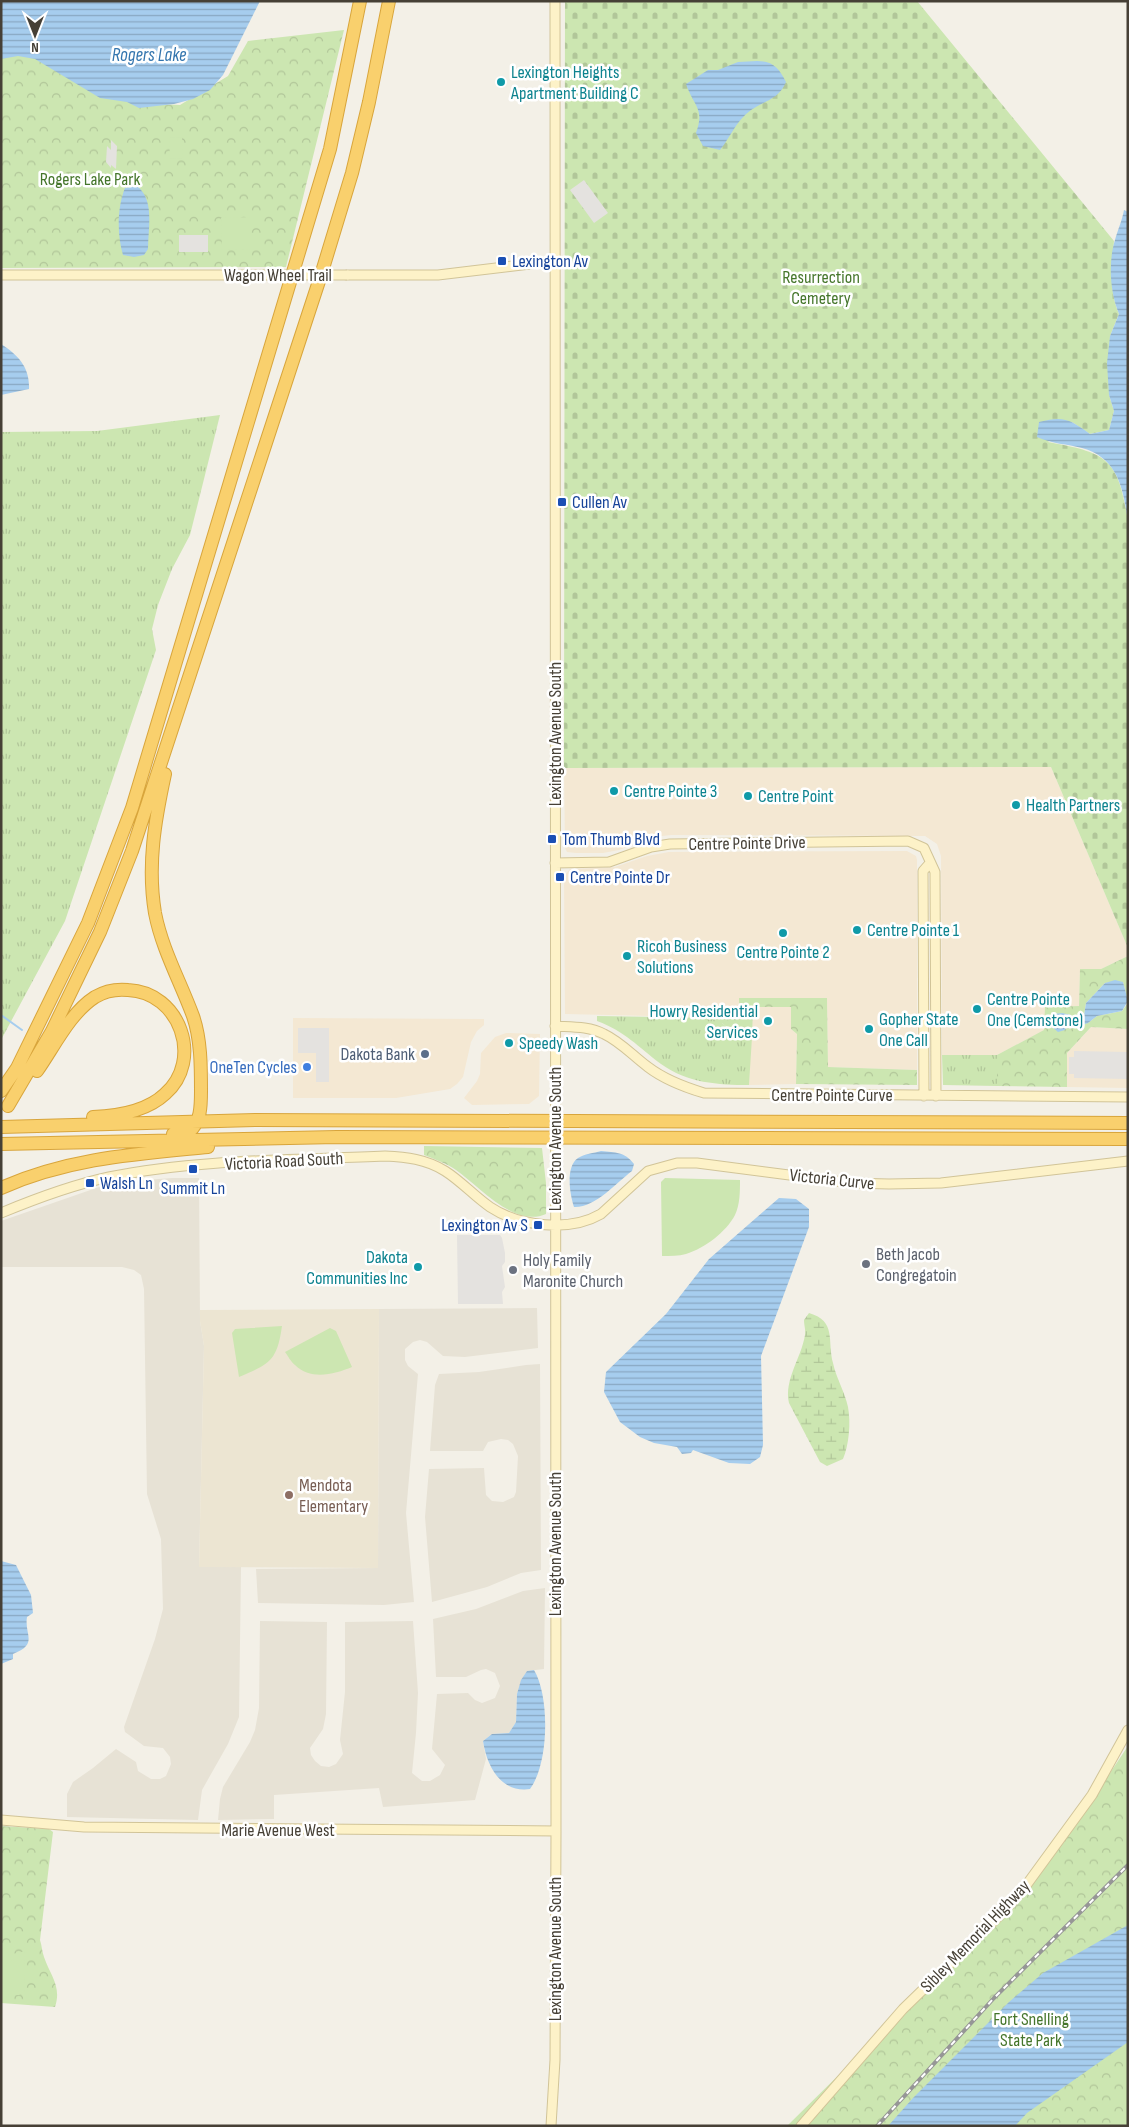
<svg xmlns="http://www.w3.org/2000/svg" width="1129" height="2127" font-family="'Sofia Sans Condensed',sans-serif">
<defs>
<pattern id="grass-tufts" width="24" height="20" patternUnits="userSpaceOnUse" patternTransform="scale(1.25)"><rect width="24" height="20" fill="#cce6b1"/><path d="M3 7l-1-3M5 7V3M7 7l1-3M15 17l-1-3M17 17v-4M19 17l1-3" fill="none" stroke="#b1c699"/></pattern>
<pattern id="forest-crowns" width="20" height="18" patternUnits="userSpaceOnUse" patternTransform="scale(1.25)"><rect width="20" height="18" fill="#cce6b1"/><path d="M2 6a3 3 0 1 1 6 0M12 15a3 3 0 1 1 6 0" fill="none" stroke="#b1c699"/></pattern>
<pattern id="wetland-marsh" width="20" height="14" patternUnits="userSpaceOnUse" patternTransform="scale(1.25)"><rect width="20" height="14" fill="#cce6b1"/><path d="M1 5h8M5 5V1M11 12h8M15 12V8" fill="none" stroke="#b1c699"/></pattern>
<pattern id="cemetery-stones" width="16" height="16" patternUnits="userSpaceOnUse" patternTransform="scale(1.25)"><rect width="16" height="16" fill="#cce6b1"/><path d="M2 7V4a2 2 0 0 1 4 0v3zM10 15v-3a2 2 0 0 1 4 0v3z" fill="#b1c699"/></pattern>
<pattern id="water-rules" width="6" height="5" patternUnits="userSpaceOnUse" patternTransform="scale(1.25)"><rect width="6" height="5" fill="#a6cdee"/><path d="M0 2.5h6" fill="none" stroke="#89a8c2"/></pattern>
</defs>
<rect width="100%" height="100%" fill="#f3f0e7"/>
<!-- residential -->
<path fill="#e7e2d5" d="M172,1178H199L200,1321L204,1346L199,1567H241L239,1717L228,1744L202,1790L198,1820L67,1817V1794L73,1782L93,1768L116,1749L136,1762L138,1771L151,1779H160L166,1776L171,1764L170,1757L163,1748L144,1746L125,1732L124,1727L155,1639L163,1609L161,1539L147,1494L144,1289L141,1275L134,1270L122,1267H1V1221L102,1186L119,1182Z
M537,1308L538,1348L465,1357L443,1356L427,1342L420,1340L413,1342L405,1349V1360L408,1366L418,1374L406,1513L414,1602L384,1605L258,1603L256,1569L378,1568L379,1309Z
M540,1364L541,1570L521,1573L487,1587L432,1602L425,1517L429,1469L484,1468L486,1495L492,1501L503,1502L514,1497L516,1492L518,1456L513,1444L508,1440L501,1439L488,1442L483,1451H430L435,1385L439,1374L479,1372L526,1365Z
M545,1588L544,1669L527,1671L517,1694L516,1722L509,1733L492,1734L483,1741L486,1759L475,1800L383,1807L379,1788L274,1795V1819L218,1820L220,1799L223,1787L250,1742L255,1730L259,1708L260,1621L327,1622L326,1714L323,1729L310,1748L311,1755L315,1761L321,1766L329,1767L336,1764L343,1754L340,1740L345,1692V1622L413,1621L418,1693L416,1733L412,1773L422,1781H430L440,1775L445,1765L432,1749L437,1694L468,1693L475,1700L482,1703L495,1698L500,1686L495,1673L486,1669L481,1670L466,1677H436L433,1619L476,1609L523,1591Z"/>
<!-- commercial -->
<path fill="#f4e8d3" d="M1051,767L1128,948V956L1101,969L1080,970L1079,1006L1045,1007V1030L997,1055H942L941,856L937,844L925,836L671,835L654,837L619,850L603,853H576L567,852L565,848L564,768Z
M907,851L916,856L917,860V1070L828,1067L827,998H739V1018L565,1014L564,876L570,869L615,867L647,856L669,852Z
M752,1007H791V1029L797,1034L796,1084L749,1085Z
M293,1018L484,1019V1025L477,1031L471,1042L463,1077L457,1084L450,1089L396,1098H293Z
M1091,1027L1128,1029V1088L1067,1087V1053Z
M506,1033L540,1034L539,1096L529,1104L472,1105L464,1098L477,1081L480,1074L481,1053L495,1037Z"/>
<!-- education -->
<path fill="#ece5d2" d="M379,1309L378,1568L199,1567L204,1346L200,1321V1310Z"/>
<!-- grass -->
<path fill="url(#grass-tufts)" d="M220,415L190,535L172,569L158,605L152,629L156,650L65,921L1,1040V432L97,431Z
M597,1016L722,1018V1023L739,1037H752L749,1085C718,1085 687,1083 661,1064C637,1046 626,1032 597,1021Z
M942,1055H997V1086L943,1085Z"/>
<!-- forest -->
<path fill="url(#forest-crowns)" d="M344,30L286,267L1,268V59L16,53L40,56L138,103L180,105L228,76L248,41Z
M1128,956V1001L1123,982L1105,983L1086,1003L1084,1016L1074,1024L1088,1023L1097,1016L1122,1011L1128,1003V1029L1091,1027L1067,1053V1087L997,1086V1055L1044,1030L1045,1007L1079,1006L1080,969H1101Z
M739,998H827L828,1067L917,1070V1085L796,1084L797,1034L791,1029V1007H753L752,1037H739L722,1023V1018H739Z
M424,1146L542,1148L546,1183V1214C514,1228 479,1186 456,1170C446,1163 434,1159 424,1155Z
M1128,1746V2126H787L1014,1902L1088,1806Z
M1,1826L49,1829L53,1832L40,1940C42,1946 42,1952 44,1957C50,1975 62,1986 55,2007L1,2003Z"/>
<!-- wetland -->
<path fill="url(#wetland-marsh)" d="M809,1313C837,1321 827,1341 833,1363C836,1378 845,1392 848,1407C851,1423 849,1445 843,1459L827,1466L820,1462L789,1403C784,1379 801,1359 805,1335C806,1331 804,1325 804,1320Z"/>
<!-- cemetery -->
<path fill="url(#cemetery-stones)" d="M565,1H917L1114,241C1112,266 1109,291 1119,314L1110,336L1109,395L1114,411L1109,430L1090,434L1072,422L1048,442C1108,453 1118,458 1128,521V948L1051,767L564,768Z"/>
<!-- garden -->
<path fill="#cce6b1" d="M182,137L183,158L170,159L169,138Z
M250,217V249L222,250L221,218Z
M665,1178L740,1180C740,1191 740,1205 735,1215C726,1232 705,1248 686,1254C679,1256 670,1256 662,1256L661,1182Z
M282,1326C277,1361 270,1364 239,1377L232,1333L235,1329Z
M330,1328L336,1331L352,1367C335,1374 311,1381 295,1365C291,1362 288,1356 285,1352Z
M25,1951L24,1992L19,1995H1V1957Z"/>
<!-- parking -->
<path fill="#e4e2df" d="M111,140L117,146L116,169L111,165V168L106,162L107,146L111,150Z
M584,180L608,213L594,223L570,190Z
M179,235H208V252H179Z
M298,1028H329V1082H316V1053H298Z
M1074,1051L1128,1052V1079L1074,1078V1074H1069V1057H1074Z
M457,1235H500L502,1238L505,1253V1262L502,1266L505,1287L502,1292L503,1304H458Z"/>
<!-- water -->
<path fill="url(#water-rules)" d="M1,1H260L223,75L210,90L193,99L174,104L139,108L127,102L100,98L35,59L18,56L1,59Z
M757,61C773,61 779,68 786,82C779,99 766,100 751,110C735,122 732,135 720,150L703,146L696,133C705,108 694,107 686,84L708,70H718L738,62Z
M137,186C155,200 148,228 148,249L144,255L134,257L123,255C117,235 117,208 125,188Z
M1124,210L1128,212V521C1123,488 1118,458 1082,448C1067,444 1052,444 1037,437L1039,422C1064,416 1069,419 1090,434L1109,430L1114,411L1109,395L1107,363L1110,336L1119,314C1110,293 1108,262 1115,240C1118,229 1122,221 1124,210Z
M1,344C18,355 30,367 29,389L1,395Z
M1115,980L1123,982L1128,1001L1122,1011L1097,1016L1088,1023L1074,1028V1023L1084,1016L1086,1003L1105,983Z
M1062,1013L1071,1015L1065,1030L1058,1032L1051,1026L1050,1020L1054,1014Z
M601,1151C616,1153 624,1151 634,1164L632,1171C616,1183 595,1208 574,1207C570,1195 565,1167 578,1158C584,1154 594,1153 601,1151Z
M779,1198L796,1199L809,1209V1227L761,1356L763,1445L760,1457L750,1464L729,1463L693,1450L691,1453L682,1454L677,1447L654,1443L640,1437L620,1422L604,1392L606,1372L666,1314L709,1259Z
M1,1561L16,1565L31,1595L33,1613L27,1617C24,1635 39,1644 13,1654V1659L1,1664Z
M534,1670C550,1697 549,1763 530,1789C501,1793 487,1767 483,1741L492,1734L509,1733L516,1722L517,1694L521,1680L527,1671Z
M1128,1925V2042L1027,2113L1015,2126H888L913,2098L1009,2002L1043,1973Z"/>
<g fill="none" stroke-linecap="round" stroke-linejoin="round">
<!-- stream -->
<path stroke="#a6cdee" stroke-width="2" d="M1,1015L22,1030"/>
<!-- secondary casing -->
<g stroke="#d1c498" stroke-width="11">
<path id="secondary" d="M1,275H263
M347,275H438L555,261
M555,863L609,862L651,847L670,844L908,841L924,848L935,872L936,1096
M555,1026C571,1027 589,1026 604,1034C621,1042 633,1056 648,1067C665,1080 684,1087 704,1093L1128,1097
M924,1096L923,871L930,863
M1,1213C37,1198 72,1185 109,1177C196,1159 296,1160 385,1156C406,1157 426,1159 445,1171C461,1181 474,1196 490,1207C520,1227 570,1232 601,1214L648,1171L677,1163H697L851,1183L889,1184L941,1183L1128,1161
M1,1820L84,1827L556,1831
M551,2126L555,2060L556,1831L555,1
M801,2126L903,2009L1000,1915L1022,1891L1092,1795L1128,1730"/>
</g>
<!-- highway casing -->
<g stroke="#d8a53c" stroke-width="14">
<path id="highway" d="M165,774C155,820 147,865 155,913C162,949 180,981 193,1016C201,1039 201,1066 201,1091C201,1106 201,1122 189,1132L173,1134
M37,1071C54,1047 70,1013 95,997C105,991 118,989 128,990C180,992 204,1060 165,1094C147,1111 117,1116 93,1117
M1,1091L17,1068L88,923L132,808L330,149L360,1
M8,1106L52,1031L100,932L132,851L321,275L352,173L369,102L389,1
M1,1127L255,1120L1128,1123
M1,1144L337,1137L1128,1139
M1,1188C69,1158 136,1154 208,1147"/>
</g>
<!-- secondary -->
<use href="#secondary" stroke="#fdf2c8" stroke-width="9"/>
<!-- highway -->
<use href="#highway" stroke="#f9d06d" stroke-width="12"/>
<!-- rail casing -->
<g stroke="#969696" stroke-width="4">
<path id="rail" d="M877,2126L994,1998L1128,1865"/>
</g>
<!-- rail -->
<use href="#rail" stroke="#fff" stroke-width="2" stroke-dasharray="5.5" stroke-linecap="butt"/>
<!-- secondary-bridge casing -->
<g stroke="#d1c498" stroke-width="11" stroke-linecap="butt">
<path id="secondary-bridge" d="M263,275H347"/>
</g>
<!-- secondary-bridge -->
<use href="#secondary-bridge" stroke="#fdf2c8" stroke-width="9"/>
</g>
<!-- markers -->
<g fill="#0f9aa8" stroke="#fff" stroke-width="2">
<circle cx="501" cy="82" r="5"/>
<circle cx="614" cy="791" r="5"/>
<circle cx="748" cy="796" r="5"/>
<circle cx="1016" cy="805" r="5"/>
<circle cx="857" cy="930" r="5"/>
<circle cx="783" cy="933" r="5"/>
<circle cx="627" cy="956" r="5"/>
<circle cx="977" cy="1009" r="5"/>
<circle cx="768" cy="1021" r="5"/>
<circle cx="869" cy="1029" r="5"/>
<circle cx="509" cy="1043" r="5"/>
<circle cx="418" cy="1267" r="5"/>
</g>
<g fill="#1a4fb4" stroke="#fff" stroke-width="2">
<rect x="497" y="256" width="10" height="10" rx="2.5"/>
<rect x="557" y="497" width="10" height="10" rx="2.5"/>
<rect x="547" y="834" width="10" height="10" rx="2.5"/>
<rect x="555" y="872" width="10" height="10" rx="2.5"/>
<rect x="188" y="1164" width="10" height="10" rx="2.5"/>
<rect x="85" y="1178" width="10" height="10" rx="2.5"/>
<rect x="533" y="1220" width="10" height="10" rx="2.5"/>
</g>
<circle fill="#5c6f8a" stroke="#fff" stroke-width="2" cx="425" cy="1054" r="5"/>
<circle fill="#3f7fe0" stroke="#fff" stroke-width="2" cx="307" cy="1067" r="5"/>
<g fill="#6b7280" stroke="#fff" stroke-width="2">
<circle cx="866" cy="1264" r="5"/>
<circle cx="513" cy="1270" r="5"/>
</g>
<circle fill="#8d6e63" stroke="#fff" stroke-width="2" cx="289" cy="1495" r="5"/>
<g text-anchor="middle" stroke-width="5" stroke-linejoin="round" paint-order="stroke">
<!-- culture labels -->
<g font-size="18" fill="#0d838f" stroke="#fff" text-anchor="start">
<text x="511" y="78">Lexington Heights<tspan x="511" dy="21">Apartment Building C</tspan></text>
<text x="624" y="797">Centre Pointe 3</text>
<text x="758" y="802">Centre Point</text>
<text x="1026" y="811">Health Partners</text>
<text x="867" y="936">Centre Pointe 1</text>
<text x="637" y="952">Ricoh Business<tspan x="637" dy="21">Solutions</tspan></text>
<text x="783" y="958" text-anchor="middle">Centre Pointe 2</text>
<text x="987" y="1005">Centre Pointe<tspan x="987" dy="21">One (Cemstone)</tspan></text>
<text x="758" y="1017" text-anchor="end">Howry Residential<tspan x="758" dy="21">Services</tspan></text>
<text x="879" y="1025">Gopher State<tspan x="879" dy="21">One Call</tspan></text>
<text x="519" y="1049">Speedy Wash</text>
<text x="408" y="1263" text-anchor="end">Dakota<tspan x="408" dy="21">Communities Inc</tspan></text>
</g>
<!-- park labels -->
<g font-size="18" fill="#45762b" stroke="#fff">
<text x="90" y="185">Rogers Lake Park</text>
<text x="821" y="283">Resurrection<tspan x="821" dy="21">Cemetery</tspan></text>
<text x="1031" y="2025">Fort Snelling<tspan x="1031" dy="21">State Park</tspan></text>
</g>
<!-- transit labels -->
<g font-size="18" fill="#164399" stroke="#fff" text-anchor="start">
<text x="512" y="267">Lexington Av</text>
<text x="572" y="508">Cullen Av</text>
<text x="562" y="845">Tom Thumb Blvd</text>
<text x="570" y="883">Centre Pointe Dr</text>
<text x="100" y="1189">Walsh Ln</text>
<text x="193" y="1194" text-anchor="middle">Summit Ln</text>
<text x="528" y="1231" text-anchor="end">Lexington Av S</text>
</g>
<!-- street labels -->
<g font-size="18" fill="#464036" stroke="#fff">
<text x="278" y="281">Wagon Wheel Trail</text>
<text transform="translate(555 734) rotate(-90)" y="6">Lexington Avenue South</text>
<text transform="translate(747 843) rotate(-1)" y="6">Centre Pointe Drive</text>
<text x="832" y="1101">Centre Pointe Curve</text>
<text transform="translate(555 1139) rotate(-90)" y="6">Lexington Avenue South</text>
<text transform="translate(284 1161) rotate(-3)" y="6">Victoria Road South</text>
<text transform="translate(832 1179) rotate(6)" y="6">Victoria Curve</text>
<text transform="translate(555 1544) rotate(-90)" y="6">Lexington Avenue South</text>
<text x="278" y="1836">Marie Avenue West</text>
<text transform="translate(975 1936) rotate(-46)" y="6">Sibley Memorial Highway</text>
<text transform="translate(555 1949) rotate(-90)" y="6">Lexington Avenue South</text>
</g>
<!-- service labels -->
<g font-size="18" fill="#4e5e75" stroke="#fff" text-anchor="end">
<text x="415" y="1060">Dakota Bank</text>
</g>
<!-- shop labels -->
<g font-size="18" fill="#366cbe" stroke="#fff" text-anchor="end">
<text x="297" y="1073">OneTen Cycles</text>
</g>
<!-- worship labels -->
<g font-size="18" fill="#5b616d" stroke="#fff" text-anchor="start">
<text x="876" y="1260">Beth Jacob<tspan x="876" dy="21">Congregatoin</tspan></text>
<text x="523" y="1266">Holy Family<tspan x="523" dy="21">Maronite Church</tspan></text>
</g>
<!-- education labels -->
<g font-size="18" fill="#785e54" stroke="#fff" text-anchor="start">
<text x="299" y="1491">Mendota<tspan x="299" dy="21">Elementary</tspan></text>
</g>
<!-- water labels -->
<g font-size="19" font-style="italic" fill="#3375ae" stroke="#fff">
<text x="149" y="61">Rogers Lake</text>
</g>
</g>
<!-- border -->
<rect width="1129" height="2127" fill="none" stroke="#464036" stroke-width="5"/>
<!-- north arrow -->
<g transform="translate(35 35) rotate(180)" stroke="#ffffff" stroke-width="4" paint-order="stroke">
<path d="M0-4L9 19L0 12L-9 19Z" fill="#464036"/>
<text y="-8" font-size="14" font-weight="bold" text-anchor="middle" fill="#464036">N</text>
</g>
</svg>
